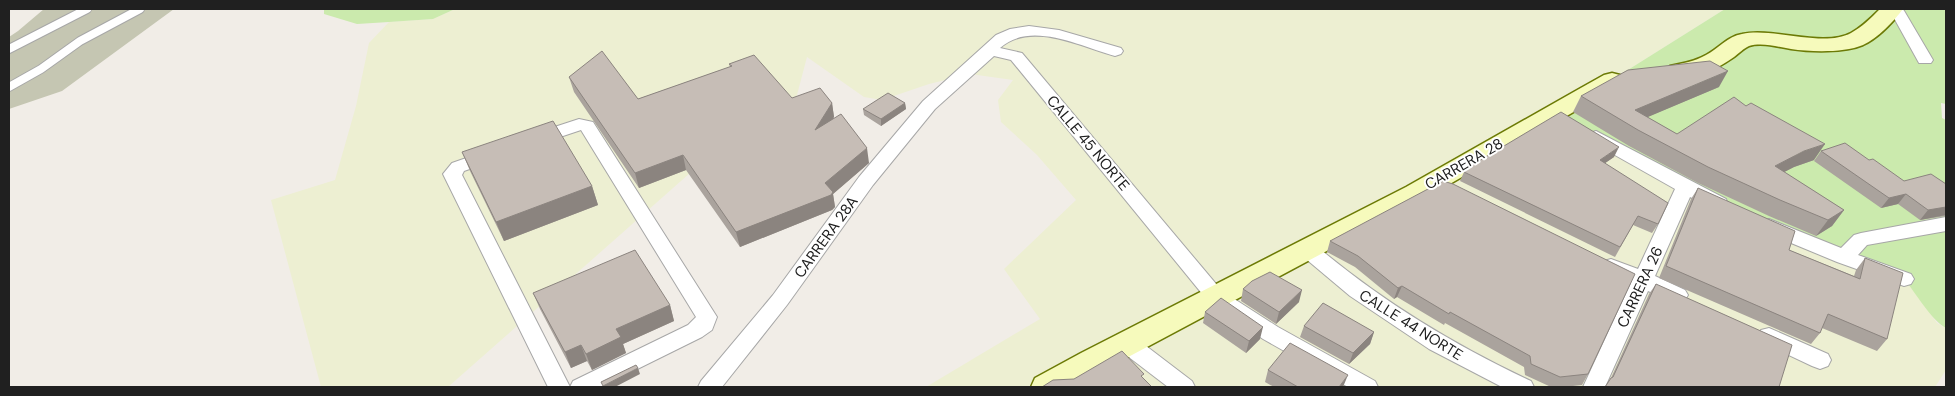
<svg xmlns="http://www.w3.org/2000/svg" width="1955" height="396" font-family="'DM Sans',sans-serif">
<rect width="100%" height="100%" fill="#f1ede7"/>
<!-- construction -->
<path fill="#c5c6b2" d="M44,9H174L62,91L9,109V37L18,31Z"/>
<!-- farmland -->
<path fill="#edefd2" d="M455,9H1725L1615,78L1904,279L1918,296L1937,323L1946,328V370L1935,387H926L1040,319L1004,269L1076,200L1037,155L1001,122L998,100L1013,80L970,74L929,84L882,100L864,97L807,57L793,110L733,135L448,387H321L271,200L335,180L356,106L369,43L389,22L433,19Z"/>
<!-- grass -->
<path fill="#cbeaad" d="M324,9H455L433,19L389,22L357,24L324,14Z
M1725,9H1943L1946,11V104L1941,103L1942,118L1946,120V328C1931,320 1916,293 1904,279L1650,169L1555,110L1615,78Z"/>
<g fill="none" stroke-linecap="round" stroke-linejoin="round">
<!-- lane casing -->
<g stroke="#a7a7a7" stroke-width="10">
<path id="lane" d="M9,49L87,9
M9,87L41,69L80,41L140,9"/>
</g>
<!-- street casing -->
<g stroke="#a7a7a7" stroke-width="2">
<path id="street" d="M1889,9H1903L1933,60L1931,63H1919Z
M1029,26L1059,30L1121,48L1123,51L1121,54L1115,56C1081,47 1031,20 1000,48L1022,53L1222,291L1278,327L1375,381L1378,387H1348L1263,339L1208,301L1011,60L994,56L935,109L873,185L787,305L722,387H698L701,381L773,295L859,177L923,101L996,35L1010,29Z
M579,119L593,122L717,317L712,330L702,337L601,387H548L443,174L452,163L492,149L498,151L501,155L498,159L464,171L462,175L570,387L573,381L688,325L696,317L581,130L536,145L530,143L527,139L530,135Z
M1596,131L1726,199L1728,204L1726,209L1719,210L1690,197L1655,276L1685,290L1688,295L1685,300L1678,303L1648,291L1605,387H1583L1631,283L1604,271L1601,266L1604,261L1611,259L1638,269L1675,189L1590,141L1587,137L1590,133Z
M1946,217V231L1867,245L1858,255L1911,274L1914,279L1911,284L1904,286L1837,262L1762,231L1759,226L1762,221L1769,219L1841,248L1854,235L1861,233Z
M1307,242L1314,244C1380,300 1452,344 1531,381L1534,387H1502L1429,349L1350,296L1300,254L1297,249L1300,244Z
M1769,328L1828,354L1831,360L1828,366L1820,369L1812,366L1761,342L1758,336L1761,330Z
M1125,334L1133,336L1192,381L1195,387H1168L1117,348L1114,342L1117,336Z"/>
</g>
<!-- secondary casing -->
<g stroke="#6c7a05" stroke-width="3">
<path id="secondary" d="M1880,9H1903C1893,22 1878,38 1863,45C1844,53 1811,52 1791,49C1778,47 1762,42 1749,46C1744,48 1738,54 1734,57C1715,70 1693,82 1670,76L1667,71L1670,66C1683,63 1694,62 1706,55C1718,49 1728,36 1742,34C1773,27 1823,48 1851,33C1862,27 1871,18 1880,9Z
M1612,73L1620,75L1624,80L1620,85L1424,199L1072,387H1031L1035,378L1081,353L1406,187L1579,89L1604,75Z"/>
</g>
<!-- lane -->
<use href="#lane" stroke="#fff" stroke-width="8"/>
<!-- street -->
<use href="#street" fill="#fff" fill-rule="evenodd"/>
<!-- secondary -->
<use href="#secondary" fill="#f6fabc" fill-rule="evenodd"/>
</g>
<!-- wall -->
<path fill="#aaa39d" d="M729,64L792,98L832,103L834,117L832,119L869,163L833,194L835,207L832,210L740,247L686,170L639,188L574,92L569,77L638,99L730,67Z
M1719,87L1647,117L1677,134L1814,160L1794,167L1784,172L1844,210L1832,226L1816,236L1769,216L1698,183L1629,146L1573,112L1581,96Z
M905,103L906,109L881,126L864,115L863,109Z
M1821,151L1904,181L1946,184V216L1920,220L1898,204L1881,208L1814,161Z
M462,152L592,186L598,205L504,241L470,171Z
M1614,157L1605,163L1658,224L1652,233L1633,225L1615,257L1460,181L1464,172Z
M1698,188L1789,250L1854,276L1856,270L1865,258L1887,339L1877,351L1822,328L1820,333L1811,344L1659,278L1691,199Z
M1330,241L1588,374L1582,385L1564,387H1551L1525,375L1524,367L1445,323L1444,325L1397,297L1394,299L1355,267L1327,252Z
M1656,284L1779,387H1605L1611,378L1649,294Z
M1243,289L1299,302L1276,324L1241,301Z
M533,293L670,305L674,321L623,344L626,353L592,370L587,361L571,368L540,309Z
M1205,312L1260,339L1246,353L1203,323Z
M1304,326L1374,332L1370,344L1349,364L1300,337Z
M1268,370L1343,387H1274L1265,382Z"/>
<!-- shaded-wall -->
<path fill="#8b847f" d="M1728,71L1719,87L1629,125L1635,110Z
M832,103L834,117L817,145L815,130Z
M905,103L906,109L881,126V119Z
M1825,144L1814,160L1794,167L1765,182L1775,166L1804,151Z
M1619,147L1614,157L1595,170L1600,160Z
M867,148L869,163L833,194L835,207L832,210L740,247L736,232L825,183Z
M683,155L686,170L639,188L635,173Z
M592,186L598,205L504,241L496,222Z
M1906,194L1898,204L1881,208L1889,198Z
M1946,207V215L1920,220L1928,210Z
M1844,210L1832,226L1816,236L1828,220Z
M1402,286L1397,297L1394,299L1398,288Z
M1302,290L1299,302L1276,324L1279,312Z
M670,305L674,321L623,344L626,353L592,370L586,354L616,329Z
M1263,327L1260,339L1246,353L1249,341Z
M1374,332L1370,344L1349,364L1353,353Z
M581,345L587,361L571,368L565,352Z
M638,368L640,374L615,387H604L603,386Z
M1348,375L1343,387H1339Z"/>
<!-- building -->
<path fill="#c6bdb6" stroke="#8b847f" d="M602,51L638,99L732,66L729,64L754,55L792,98L820,88L832,103L815,130L841,114L867,148L825,183L833,192L831,195L736,232L683,155L635,173L569,77Z
M1710,61L1728,71L1635,110L1677,134L1734,97L1746,106L1751,103L1825,144L1804,151L1775,166L1844,210L1828,220L1780,200L1708,167L1638,130L1581,96L1628,70Z
M888,93L905,103L881,119L863,109Z
M1561,112L1619,147L1600,160L1668,203L1658,224L1638,216L1620,247L1464,172L1467,168Z
M553,121L592,186L496,222L462,152Z
M1845,143L1869,160L1873,159L1904,181L1931,174L1946,184V207L1928,210L1906,194L1889,198L1821,151Z
M1443,181L1453,184L1635,274L1588,374L1560,377L1531,364L1530,356L1450,312L1449,314L1402,286L1398,288L1358,256L1330,241Z
M1698,188L1795,231L1789,250L1860,279L1865,258L1903,273L1887,339L1828,314L1820,333L1666,266Z
M635,250L670,305L616,329L621,337L586,354L581,345L565,352L533,293Z
M1270,272L1302,290L1279,312L1243,289L1252,281Z
M1656,284L1792,345L1779,387H1605L1611,378L1613,377Z
M1221,298L1263,327L1249,341L1205,312Z
M1323,303L1374,332L1353,353L1304,326Z
M1290,343L1348,375L1339,387H1298L1268,370Z
M1122,351L1144,374L1141,376L1152,387H1042L1053,380L1074,379Z
M636,365L638,368L603,386L601,382Z"/>
<g text-anchor="middle" stroke-width="4" stroke-linejoin="round" paint-order="stroke">
<!-- street labels -->
<g font-size="15" fill="#202020" stroke="#fff">
<text transform="translate(1088 143) rotate(50)" y="5">CALLE 45 NORTE</text>
<text transform="translate(1464 164) rotate(-30)" y="5">CARRERA 28</text>
<text transform="translate(826 237) rotate(-54)" y="5">CARRERA 28A</text>
<text transform="translate(1640 287) rotate(-65)" y="5">CARRERA 26</text>
<text transform="translate(1411 325) rotate(32)" y="5">CALLE 44 NORTE</text>
</g>
</g>
<!-- border -->
<rect width="1955" height="396" fill="none" stroke="#202020" stroke-width="20"/>
</svg>
